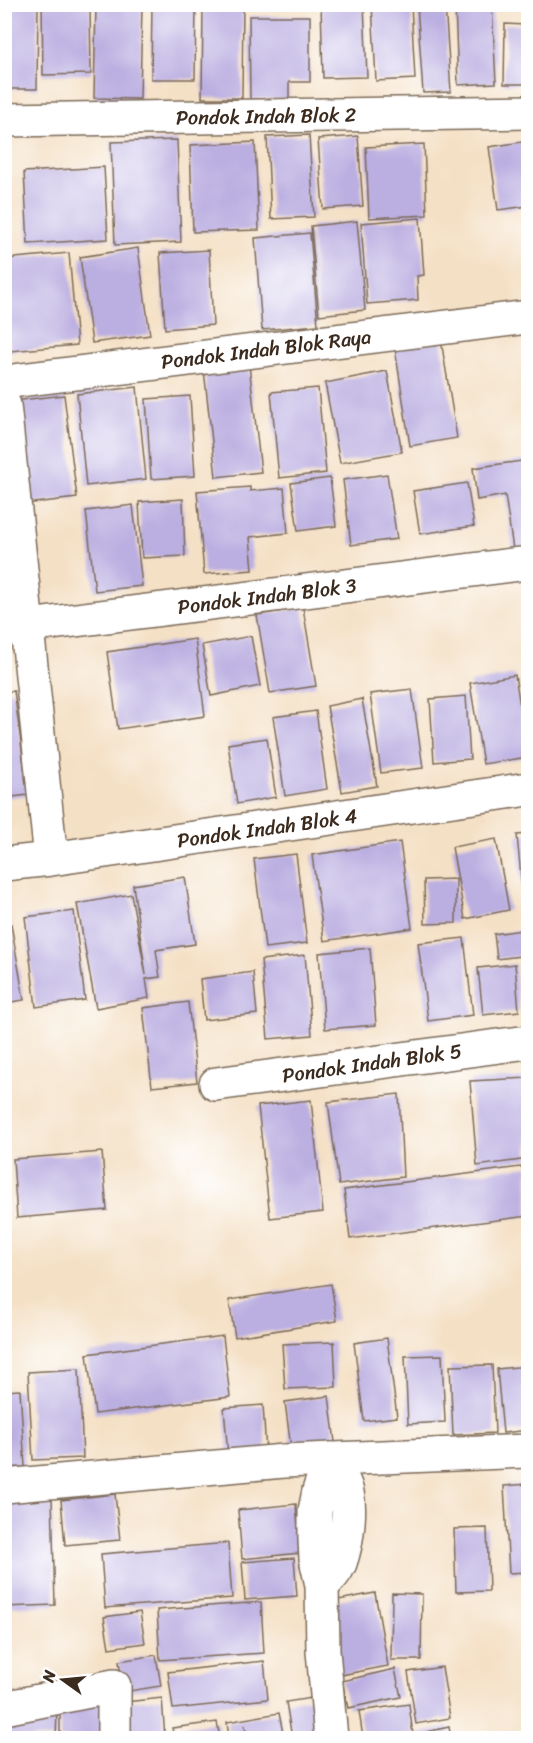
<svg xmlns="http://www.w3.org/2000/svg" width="533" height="1743" font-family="Sriracha,sans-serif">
<rect width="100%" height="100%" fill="#fff"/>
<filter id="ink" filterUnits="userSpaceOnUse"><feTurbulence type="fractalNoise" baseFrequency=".0167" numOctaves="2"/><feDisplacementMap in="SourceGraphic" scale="12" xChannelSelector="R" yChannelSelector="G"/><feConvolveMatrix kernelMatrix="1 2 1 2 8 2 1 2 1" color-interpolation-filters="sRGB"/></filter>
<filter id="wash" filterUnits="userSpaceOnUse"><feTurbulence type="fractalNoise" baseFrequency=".008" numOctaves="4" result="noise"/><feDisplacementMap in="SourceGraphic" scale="24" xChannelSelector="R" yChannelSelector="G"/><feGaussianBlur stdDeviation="1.35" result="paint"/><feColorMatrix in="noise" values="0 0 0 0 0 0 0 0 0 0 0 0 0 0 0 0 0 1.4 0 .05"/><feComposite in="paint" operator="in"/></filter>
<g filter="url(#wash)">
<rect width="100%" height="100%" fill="#f4e0c5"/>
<g id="blocks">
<!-- building -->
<path fill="#bbafe1" d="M4,4H38L37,89H4Z
M42,4H90L91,74L43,75Z
M96,4H142L140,99L94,98Z
M152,4H196L195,79H151Z
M321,4H364L367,77L323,78Z
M372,4H411L415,79L376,81Z
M417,4H445L451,92L423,93Z
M455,4H492L496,83L458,85Z
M203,5H243L242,98H202Z
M249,16H310V82H289V99H250Z
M505,24L525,25V36H528V84H504Z
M309,135L314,217L271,219L267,137Z
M358,136L363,206L323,209L318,139Z
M177,140L181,242L115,245L111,142Z
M528,141V206L498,210L489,147Z
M255,142L259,230L193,232L190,145Z
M424,144L427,215L369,218L366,147Z
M104,167L108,239L28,244L24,172Z
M420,218L424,275L417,276L418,300L367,304L361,223Z
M357,221L365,310L319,315L311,226Z
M310,233L318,325L262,330L255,238Z
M138,248L150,335L92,343L80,257Z
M209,250L213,325L165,329L160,253Z
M69,253L77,345L10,351L4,290V259Z
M441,340L457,438L410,446L395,348Z
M249,364L261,472L216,477L204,370Z
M387,371L402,452L340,463L325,383Z
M137,387L146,479L86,486L77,394Z
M318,388L326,473L279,478L271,392Z
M64,395L77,498L25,504L13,401Z
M190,396L195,476L151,479L146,399Z
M528,460V546L513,549L505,495L477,500L473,468Z
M387,474L397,539L351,545L343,480Z
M330,478L336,526L298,531L291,483Z
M467,483L474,526L420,534L413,491Z
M250,487V491L284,488L288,533L250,537L253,570L204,574L197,491Z
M183,499L185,556L142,558L139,502Z
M133,505L142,586L95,591L86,511Z
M303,608L316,686L270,693L257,615Z
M251,636L260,686L211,696L202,645Z
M195,639L205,716L118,729L107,652Z
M515,675L528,757L483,764L470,683Z
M412,689L423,768L381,773L370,694Z
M14,691L28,795L4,798V692Z
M466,696L470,759L434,762L430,699Z
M362,699L377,786L342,792L327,706Z
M316,711L327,789L285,796L273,717Z
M267,738L276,797L237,804L228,744Z
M528,834V909H524L517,835Z
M496,839L509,910L465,919L452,847Z
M400,842L412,928L324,941L312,855Z
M296,854L307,943L265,948L254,859Z
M185,877L195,944L156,950L160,977L146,979L149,998L96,1008L77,904L131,894L146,975L133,885Z
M456,879V923L425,924L424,880Z
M74,911L85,1000L36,1007L25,917Z
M11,924L24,1000L5,1003V926Z
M528,929V955L497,959L494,934Z
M464,938L473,1015L428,1021L418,943Z
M370,948L376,1025L325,1029L319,953Z
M305,955L312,1035L268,1039L261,960Z
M515,964L519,1011L483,1015L478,968Z
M253,972L257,1014L204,1020L200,979Z
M188,1002L197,1082L152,1087L143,1008Z
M528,1078V1159L477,1166L470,1081Z
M399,1094L403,1177L339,1185L328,1102Z
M311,1100L323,1212L270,1218L258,1106Z
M102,1152L107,1210L17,1218L13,1159Z
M528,1166V1216L350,1239L344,1190Z
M331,1284L337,1321L235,1337L229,1300Z
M223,1336L230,1397L95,1414L87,1354Z
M387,1338L397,1417L364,1421L354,1343Z
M334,1342L336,1387L285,1389L282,1344Z
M442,1355L445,1422L408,1424L405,1356Z
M492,1365L495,1433L453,1435L450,1366Z
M528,1366V1430L503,1433L497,1369Z
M79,1369L83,1458L33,1460L28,1372Z
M20,1390L25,1467L4,1468V1391Z
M329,1396L336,1450L292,1456L285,1402Z
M263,1405L266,1452L228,1455L224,1408Z
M528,1484V1572L509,1573L504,1486Z
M115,1494L120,1540L65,1545L61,1500Z
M52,1497L55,1605L4,1607V1499Z
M296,1504L300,1553L242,1559L238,1510Z
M487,1528L489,1591L456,1592L454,1529Z
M228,1543L232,1598L105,1608L101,1554Z
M294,1558L297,1596L245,1600L242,1562Z
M375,1593L388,1666L341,1675L328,1602Z
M392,1593L422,1594L421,1660H391Z
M261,1602L264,1653L160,1660L157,1610Z
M140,1612L145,1643L109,1648L104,1617Z
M156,1655L161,1686L123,1692L119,1661Z
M264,1661L268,1699L173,1709L168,1672Z
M442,1667L450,1718L416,1724L408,1672Z
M395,1669L401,1697L348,1708L342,1681Z
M317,1697L323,1738H292L286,1702Z
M162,1698L165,1738H119L116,1703Z
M60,1700H110L109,1738H60Z
M409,1704L413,1735L449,1727L451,1738H413V1735L386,1738H363L359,1711Z
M7,1710L57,1711L56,1738H7Z
M279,1713L284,1738H247L245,1725L246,1738H229L227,1722Z
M217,1722L220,1738H174L172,1728Z"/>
</g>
</g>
<g filter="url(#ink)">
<use href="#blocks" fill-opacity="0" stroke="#7c6a58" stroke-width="1.5"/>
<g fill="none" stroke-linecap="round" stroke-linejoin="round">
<!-- minor casing -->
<g stroke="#7c6a58" stroke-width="36">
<path id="minor" d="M4,120L528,112
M4,382L528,317
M4,405L51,859
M4,629L528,563
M4,864L51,859L528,789
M216,1084L528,1042
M4,1486L284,1461L528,1451
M322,1585C330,1579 336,1572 340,1563C347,1544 353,1502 344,1483C341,1477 336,1474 331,1470
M4,1708L114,1686V1738
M331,1738L323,1651L322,1585L316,1559L315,1539V1511L319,1491L323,1479L331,1470V1459"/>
</g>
<!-- minor -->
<use href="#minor" stroke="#fff" stroke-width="33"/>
</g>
</g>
<g text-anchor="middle" stroke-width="5" stroke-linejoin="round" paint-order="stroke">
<!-- street labels -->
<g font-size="20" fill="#3b2a1e" stroke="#fff">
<text transform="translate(266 116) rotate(-1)" y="7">Pondok Indah Blok 2</text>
<text transform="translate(266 349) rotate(-7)" y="7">Pondok Indah Blok Raya</text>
<text transform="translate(267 596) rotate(-7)" y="7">Pondok Indah Blok 3</text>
<text transform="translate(267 828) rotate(-8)" y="7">Pondok Indah Blok 4</text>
<text transform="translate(372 1063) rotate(-8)" y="7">Pondok Indah Blok 5</text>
</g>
</g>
<!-- margin -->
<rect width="533" height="1743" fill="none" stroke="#fff" stroke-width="24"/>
<!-- north arrow -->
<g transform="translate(63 1680) rotate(285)" stroke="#ffffff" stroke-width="4.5" paint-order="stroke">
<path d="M0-4.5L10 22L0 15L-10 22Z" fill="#3b2a1e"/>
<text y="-9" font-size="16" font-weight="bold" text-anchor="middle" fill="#3b2a1e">N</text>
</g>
</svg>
